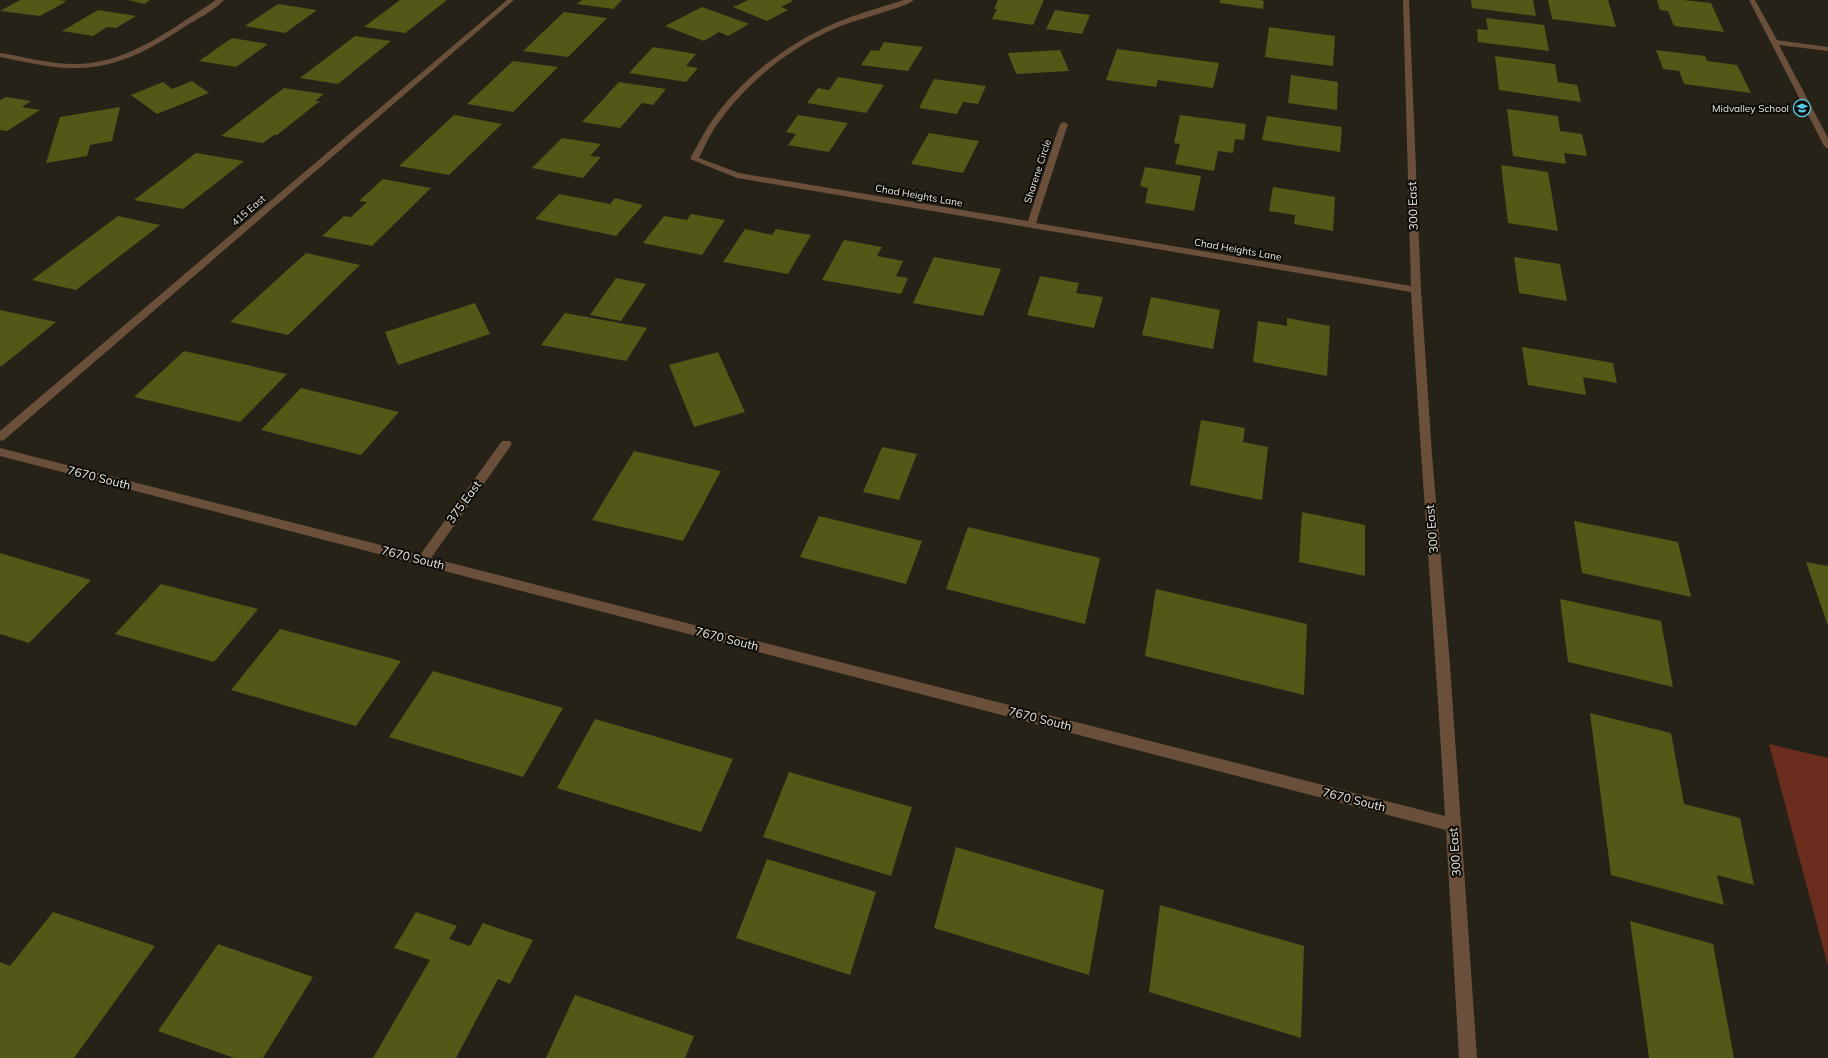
<svg xmlns="http://www.w3.org/2000/svg" width="1828" height="1058" font-family="Mulish,sans-serif">
<rect width="100%" height="100%" fill="#262218"/>
<!-- green -->
<path fill="#6b2d1d" d="M1769,744L1828,758V966Z"/>
<!-- building -->
<path fill="#525816" d="M20,0H59L67,1L40,16L0,11Z
M128,0H150L144,4Z
M400,0H447L405,33L364,27Z
M582,0H622L613,9L577,4Z
M748,0H790L793,1L781,7L788,10L767,21L733,7Z
M998,0H1044L1033,25L992,19L997,9H994Z
M1220,0H1259L1264,1L1263,9L1220,3Z
M1471,0H1533L1536,16L1472,8Z
M1548,0H1608L1616,27L1552,19Z
M1657,0H1683L1711,3L1724,32L1674,26L1668,11L1660,10Z
M278,4L317,10L285,33L245,26Z
M702,7L749,24L728,36L719,32L704,41L665,26Z
M98,10L136,16L116,28L107,27L93,36L62,31Z
M1055,10L1090,15L1082,34L1046,29Z
M564,12L607,18L568,57L523,51Z
M1486,18L1544,25L1549,51L1478,42L1477,29L1488,30Z
M1269,27L1335,36L1333,66L1265,57Z
M355,36L391,41L338,84L300,78Z
M232,38L268,44L236,67L199,61Z
M884,42L923,47L908,71L861,65L871,50L879,51Z
M653,47L696,54L686,66L698,68L686,82L629,73Z
M1117,49L1219,63L1213,88L1158,80L1156,87L1106,80Z
M1060,50L1069,71L1016,74L1008,53Z
M1656,50L1705,56L1707,61L1737,65L1751,93L1684,84L1679,71L1663,69Z
M1495,56L1555,64L1558,82L1577,85L1581,102L1499,90Z
M513,61L558,67L513,112L467,104Z
M1291,75L1338,82L1337,110L1288,103Z
M838,77L884,85L866,113L807,103L818,88L829,90Z
M934,79L986,86L978,104L963,102L957,114L919,108Z
M192,81L209,93L157,114L131,95L163,82L172,89Z
M619,82L666,89L653,105L642,103L620,128L582,122Z
M284,88L324,94L315,101H320L277,135H274L263,143L221,136Z
M6,97L31,101L22,107L40,110L7,131L0,130V100Z
M120,107L112,141L90,145L87,156L46,163L60,117Z
M1507,109L1558,116L1560,131L1582,134L1587,156L1564,153L1566,164L1513,156Z
M454,115L502,124L449,175L399,166Z
M798,115L848,123L829,152L788,145L796,134L786,132Z
M1180,115L1246,124L1244,140L1235,139L1233,153L1218,151L1214,171L1175,164L1180,144L1174,143Z
M1267,116L1342,127L1340,152L1262,140Z
M929,133L979,141L963,173L911,164Z
M562,138L601,144L590,156L601,157L583,178L532,168Z
M196,153L244,161L183,209L134,200Z
M1501,165L1548,172L1558,231L1508,223Z
M1145,167L1201,176L1194,211L1145,203L1148,188L1140,186Z
M383,179L431,188L372,246L322,236L344,216L351,217L367,202L359,201Z
M1273,187L1335,197L1333,231L1294,224L1295,215L1269,211Z
M559,194L610,204L615,198L643,205L616,236L535,219Z
M691,214L725,220L702,255L643,243L664,216L687,220Z
M118,216L160,225L76,290L32,280Z
M745,229L772,235L776,229L811,235L788,274L723,262Z
M844,240L882,247L877,256L903,261L896,276L908,278L901,294L822,280Z
M306,253L360,265L288,335L230,322Z
M934,257L1001,269L983,316L913,303Z
M1514,257L1560,264L1567,301L1519,293Z
M1040,276L1079,283L1076,293L1103,297L1094,328L1027,315Z
M616,278L646,284L621,321L590,315Z
M1151,297L1220,310L1213,349L1142,335Z
M475,303L490,334L398,365L385,332Z
M0,310L56,322L2,366H0Z
M565,313L647,328L626,361L541,345Z
M1287,318L1330,326L1327,376L1253,362L1258,321L1287,326Z
M1522,347L1613,363L1617,383L1583,377L1586,395L1528,385Z
M184,351L287,374L240,422L134,397Z
M718,352L745,412L694,427L669,365Z
M301,388L399,412L361,455L261,430Z
M1201,420L1245,428L1243,442L1268,447L1262,500L1190,485Z
M882,447L917,454L899,500L863,492Z
M634,451L721,471L683,541L592,520Z
M1302,512L1365,525V576L1299,562Z
M819,516L922,541L906,584L800,557Z
M1574,521L1678,542L1691,597L1582,573Z
M968,527L1100,558L1085,624L946,589Z
M0,553L91,580L29,643L0,634Z
M1806,562L1828,566V626Z
M161,584L258,609L214,662L115,634Z
M1156,589L1307,624L1304,695L1145,656Z
M1560,599L1661,621L1673,687L1568,662Z
M280,629L401,661L356,726L231,690Z
M433,671L563,708L523,777L389,737Z
M1590,713L1671,733L1684,804L1740,818L1754,885L1717,875L1724,905L1611,875Z
M595,719L733,759L701,832L557,788Z
M789,772L912,807L891,876L763,837Z
M956,847L1104,890L1089,975L934,928Z
M767,859L876,892L850,975L736,938Z
M1160,905L1304,946L1301,1038L1149,992Z
M53,912L155,946L74,1058H0V962L10,966Z
M416,912L457,926L449,939L470,946L483,923L533,940L510,984L498,979L456,1058H373L430,960L394,948Z
M1630,921L1713,944L1734,1058H1649Z
M218,944L313,977L263,1058H234L158,1031Z
M575,995L694,1036L685,1058H546Z"/>
<g fill="none" stroke-linecap="round" stroke-linejoin="round">
<!-- minor -->
<path fill="#6a503a" fill-rule="evenodd" d="M216,0H224C214,11 197,19 184,27C153,48 117,68 78,68C52,69 26,62 0,57V53C26,57 53,65 79,64C131,62 174,27 216,0Z
M507,0H514L4,440L0,441V431Z
M904,0H914C906,7 860,19 846,24C795,43 750,79 718,123C710,134 705,146 699,158L739,173L1028,221L1060,124L1064,122L1068,124L1036,223L1411,286L1403,0H1409L1421,290L1432,455L1450,665L1477,1058H1459L1446,830L0,456V448L420,555L502,441H510L512,444L510,447L431,558L1445,816C1435,641 1421,467 1411,292L737,178L690,159C696,148 702,136 709,125C740,79 785,45 835,23C857,14 881,7 904,0Z
M1749,0H1755L1777,40L1828,47V51L1779,45L1828,138V149L1824,146Z"/>
</g>
<!-- icons -->
<defs>
<g id="school-ring" transform="scale(0.9)"><circle r="9.5" fill="#0d0b07" stroke="#5bc8e6" stroke-width="1.5"/><path d="M0-5L7-2L0 1L-7-2ZM-4 1L0 2.5L4 1V4Q0 6-4 4Z" fill="#5bc8e6"/></g>
</defs>
<g fill-rule="evenodd">
<use href="#school-ring" x="1802" y="108"/>
</g>
<g text-anchor="middle" stroke-width="4" stroke-linejoin="round" paint-order="stroke">
<!-- far-poi labels -->
<g font-size="10" fill="#ebe8e2" stroke="#0d0b07" text-anchor="end">
<text x="1789" y="112">Midvalley School</text>
</g>
<!-- far-street labels -->
<g font-size="10" fill="#ebe8e2" stroke="#0d0b07">
<text transform="translate(1037 171) rotate(-72)" y="4">Sharene Circle</text>
<text transform="translate(919 195) rotate(10)" y="4">Chad Heights Lane</text>
<text transform="translate(248 210) rotate(-41)" y="4">415 East</text>
<text transform="translate(1238 249) rotate(10)" y="4">Chad Heights Lane</text>
</g>
<!-- street labels -->
<g font-size="12" fill="#ebe8e2" stroke="#0d0b07">
<text transform="translate(1413 206) rotate(-92)" y="4">300 East</text>
<text transform="translate(99 478) rotate(14)" y="4">7670 South</text>
<text transform="translate(464 502) rotate(-54)" y="4">375 East</text>
<text transform="translate(1432 529) rotate(-95)" y="4">300 East</text>
<text transform="translate(413 558) rotate(14)" y="4">7670 South</text>
<text transform="translate(727 639) rotate(14)" y="4">7670 South</text>
<text transform="translate(1040 719) rotate(14)" y="4">7670 South</text>
<text transform="translate(1354 800) rotate(14)" y="4">7670 South</text>
<text transform="translate(1455 852) rotate(-94)" y="4">300 East</text>
</g>
</g>
</svg>
